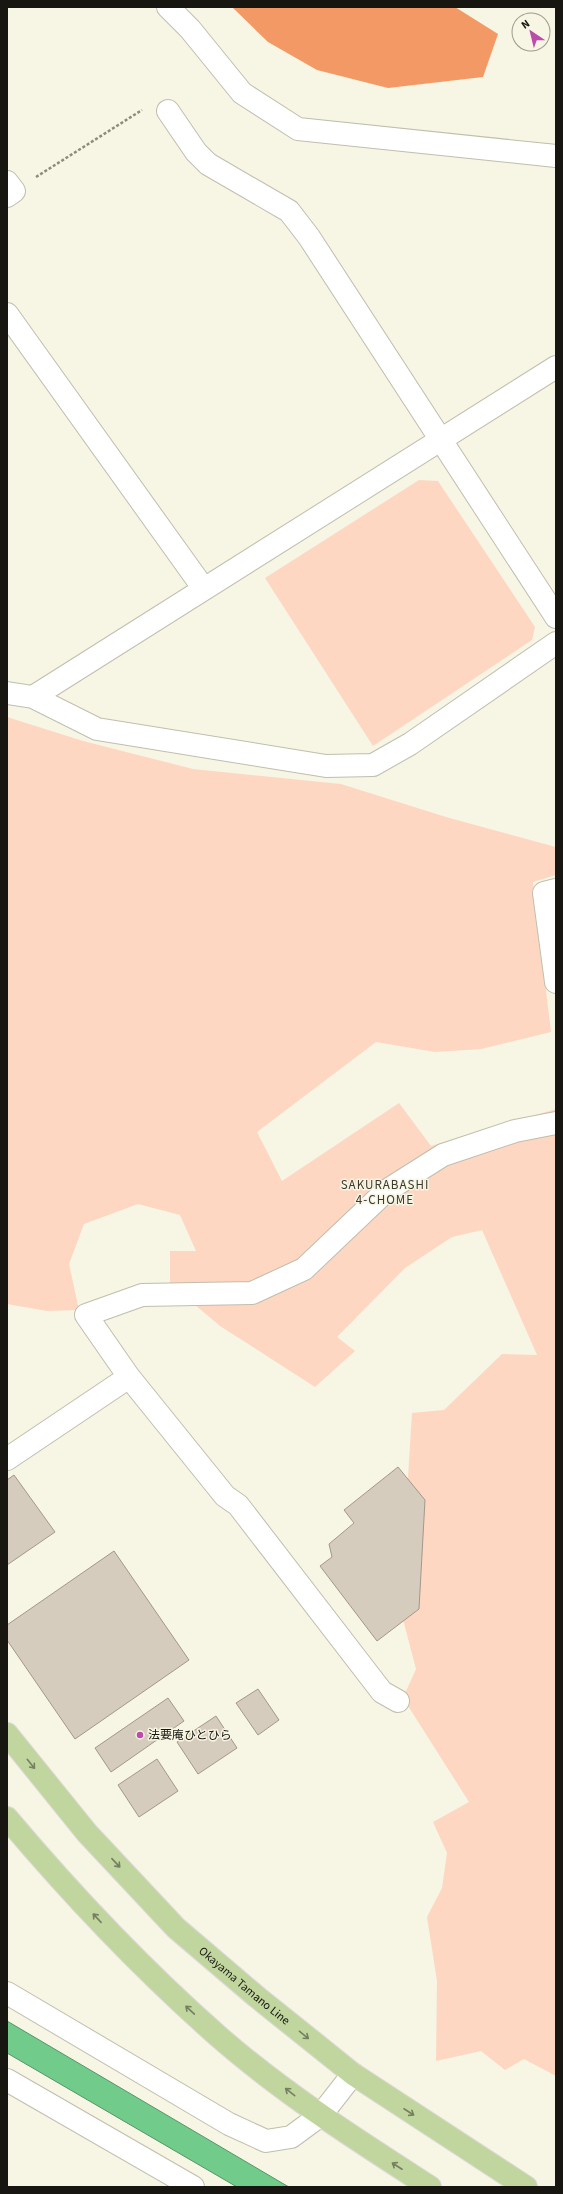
<svg xmlns="http://www.w3.org/2000/svg" width="563" height="2194" font-family="'Source Sans 3','Noto Sans JP',sans-serif">
<rect width="100%" height="100%" fill="#f7f5e3"/>
<!-- green -->
<path fill="#fed7c2" d="M419,480L438,481L535,627L532,640L373,746L265,578Z
M7,717L83,741L193,769L341,784L446,817L556,847V875L533,882L551,1032L481,1049L435,1052L376,1042L257,1132L282,1181L399,1103L431,1146L556,1109V2076L524,2059L505,2070L481,2051L436,2061L437,1981L427,1917L442,1888L447,1853L433,1822L469,1802L403,1698L416,1669L400,1608L412,1413L444,1410L502,1354L537,1355L482,1230L452,1237L405,1268L337,1337L355,1351L315,1387L220,1326L170,1284V1251H196L180,1215L138,1204L84,1224L69,1264L79,1310L47,1311L7,1304Z"/>
<!-- forest -->
<path fill="#f29965" d="M232,7H455L498,34L483,77L388,88L317,70L268,42Z"/>
<!-- water -->
<path fill="#71cb8a" stroke="#569565" d="M7,2021L282,2183L289,2187H237L7,2053Z"/>
<!-- building -->
<path fill="#d6ccbd" stroke="#a2988a" d="M398,1467L425,1500L419,1609L377,1641L320,1566L332,1557L329,1544L354,1523L344,1510Z
M14,1475L55,1532L7,1565V1480Z
M114,1551L189,1660L75,1739L7,1640V1625Z
M258,1689L279,1720L258,1735L236,1703Z
M168,1698L184,1721L111,1772L95,1748Z
M216,1716L237,1748L198,1774L177,1742Z
M157,1759L178,1791L139,1817L118,1785Z"/>
<g fill="none" stroke-linecap="round" stroke-linejoin="round">
<!-- street casing -->
<g stroke="#c0bead" stroke-width="24">
<path id="street" d="M168,7L190,29L242,93L298,129L556,156
M168,111L196,152L208,164L289,211L309,237L556,617
M7,182L14,191L7,196
M7,314L204,589
M7,693L33,697L97,729L326,766L373,765L410,744L556,643
M33,697L556,367
M556,890L544,893L556,982
M7,1459L129,1377
M398,1701L382,1692L238,1505L225,1496L129,1377L86,1315L142,1295L252,1293L304,1269L386,1191L443,1155L515,1131L556,1123
M7,1993L229,2124L266,2141L291,2137L321,2115L353,2074
M7,2080L193,2187"/>
</g>
<!-- primary casing -->
<g stroke="#dadad9" stroke-width="24">
<g id="primary">
<path id="s1" d="M7,1734L87,1833L176,1928L257,1997L353,2074L526,2187"/>
<path d="M7,1818C72,1895 142,1969 218,2036C283,2093 357,2140 430,2187"/>
</g>
</g>
<!-- path -->
<path stroke="#8d8b7f" stroke-width="2.5" stroke-dasharray="3 2" stroke-linecap="butt" d="M36,177L142,110"/>
<!-- street -->
<use href="#street" stroke="#fff" stroke-width="22"/>
<!-- primary -->
<use href="#primary" stroke="#c1d69f" stroke-width="22"/>
</g>
<!-- one-way arrows -->
<defs><path id="oneway-shaft" d="M-6 0H5M1.5-3L5.5 0L1.5 3" fill="none" stroke-width="1.6" stroke-linecap="round" stroke-linejoin="round"/></defs>
<g stroke="#74805f">
<use href="#oneway-shaft" transform="translate(31 1764) rotate(51)"/>
<use href="#oneway-shaft" transform="translate(116 1863) rotate(47)"/>
<use href="#oneway-shaft" transform="translate(97 1918) rotate(-133)"/>
<use href="#oneway-shaft" transform="translate(190 2010) rotate(-137)"/>
<use href="#oneway-shaft" transform="translate(304 2035) rotate(39)"/>
<use href="#oneway-shaft" transform="translate(290 2092) rotate(-142)"/>
<use href="#oneway-shaft" transform="translate(409 2112) rotate(33)"/>
<use href="#oneway-shaft" transform="translate(397 2166) rotate(-147)"/>
</g>
<!-- markers -->
<circle fill="#bc4ca9" stroke="#f7f5e3" stroke-width="1.5" cx="140" cy="1735" r="4"/>
<g text-anchor="middle" stroke-width="3" stroke-linejoin="round" paint-order="stroke">
<!-- poi labels -->
<g font-size="12" fill="#171610" stroke="#f7f5e3" text-anchor="start">
<text x="148" y="1739">法要庵ひとひら</text>
</g>
<!-- street labels -->
<g font-size="12" fill="#171610" stroke="#f7f5e3">
<text dy="4" stroke="none"><textPath href="#s1" startOffset="347">Okayama Tamano Line</textPath></text>
</g>
<!-- neighbourhood labels -->
<g font-size="13" letter-spacing="1" fill="#3d3b2d" stroke="#f7f5e3">
<text x="385" y="1189">SAKURABASHI<tspan x="385" dy="15">4-CHOME</tspan></text>
</g>
</g>
<!-- border -->
<rect width="563" height="2194" fill="none" stroke="#171610" stroke-width="16"/>
<!-- north arrow -->
<g transform="translate(531 32) rotate(325)"><circle r="19" fill="#f7f5e3" stroke="#9d9c8f"/>
<path d="M0-3L7 15L0 10L-7 15Z" fill="#bc4ca9"/>
<text y="-6" font-size="11" font-weight="bold" text-anchor="middle" fill="#171610">N</text>
</g>
</svg>
